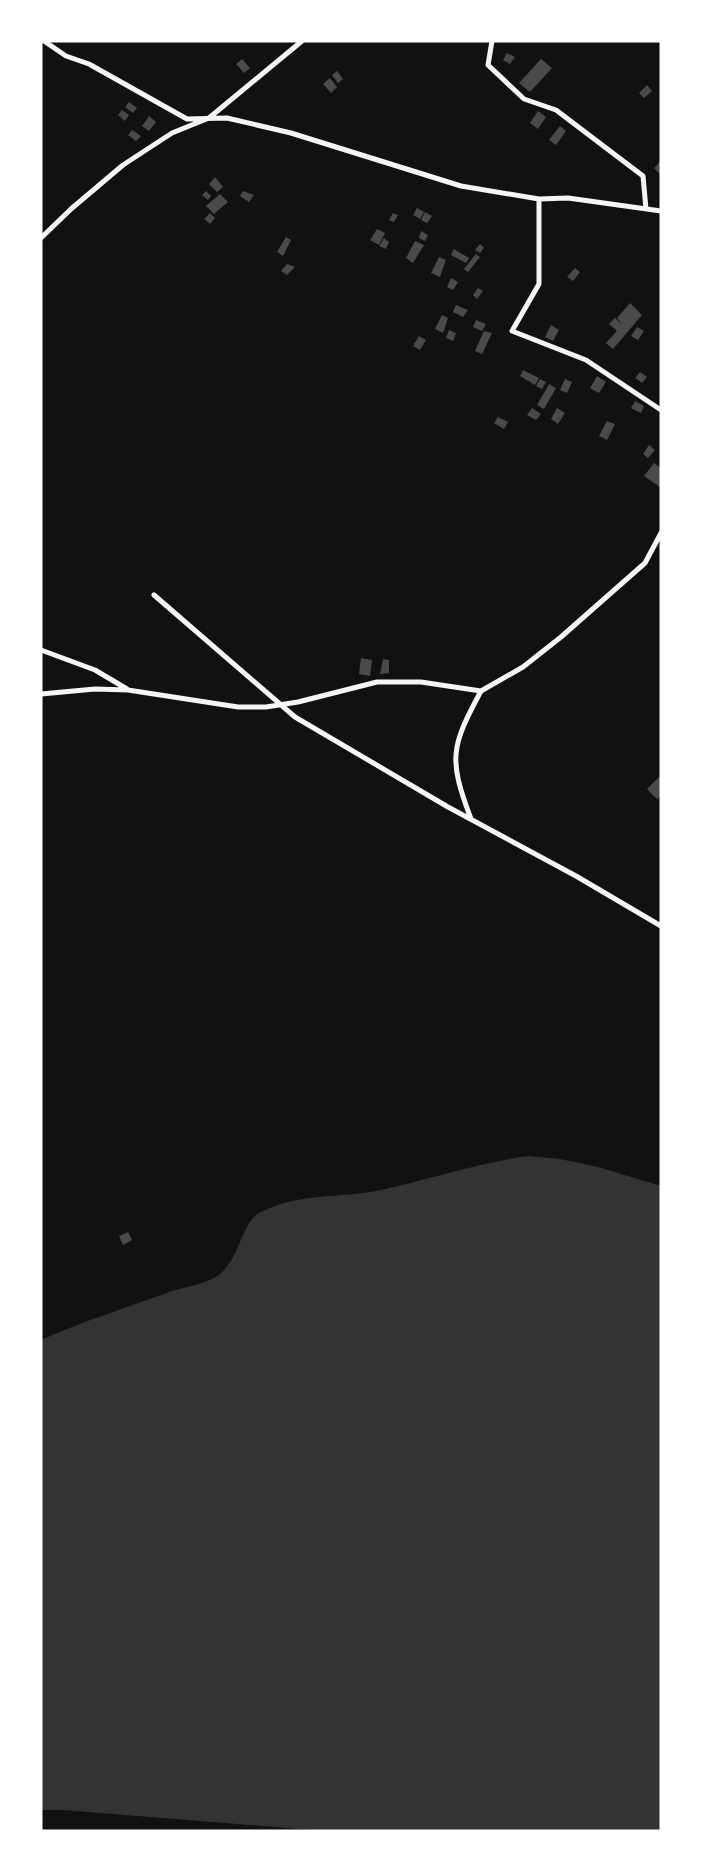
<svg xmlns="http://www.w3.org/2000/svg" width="702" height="1872" font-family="Literata,serif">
<rect width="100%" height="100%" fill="#111"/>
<!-- water -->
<path fill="#333" d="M528,1156L560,1159L598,1167L661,1186V1831H324L63,1810H41V1340C84,1321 128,1307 172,1291C185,1287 200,1285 212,1279C240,1266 240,1223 259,1213C300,1192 338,1199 381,1190C430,1179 478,1163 528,1156Z"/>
<!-- building -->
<path fill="#4a4a4a" d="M507,53L515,57L510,64L503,60Z
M242,59L250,68L244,73L236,64Z
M541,59L552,68L530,92L519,83Z
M337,71L343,79L338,83L332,75Z
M330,78L337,87L331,93L323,84Z
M647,85L652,91L644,98L639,93Z
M129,102L137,108L133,113L125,107Z
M122,110L129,115L125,121L118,115Z
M538,111L546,117L538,129L530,123Z
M149,116L156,122L149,131L142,126Z
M560,126L566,131L556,145L549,140Z
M132,130L141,136L136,141L128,135Z
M661,161V172L659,173L654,168Z
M215,177L223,187L217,192L209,184Z
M206,191L211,196L208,200L202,195Z
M243,191L254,195L249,202L240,196Z
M220,194L228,202L214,214L206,206Z
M417,208L424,212L420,219L413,215Z
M425,212L432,216L427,223L421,220Z
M210,213L215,218L210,224L204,219Z
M393,213L398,215L394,222L389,220Z
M377,229L385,233L379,245L370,240Z
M421,231L428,235L425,241L419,238Z
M286,237L291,240L283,256L277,252Z
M384,238L389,242L386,249L379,246Z
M415,241L424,245L413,263L406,258Z
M480,244L484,248L480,253L475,250Z
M454,249L469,258L466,263L451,255Z
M476,254L480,257L468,272L464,269Z
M439,257L446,260L440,277L431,273Z
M287,264L295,267L287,275L281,271Z
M575,268L580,272L573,281L567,277Z
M451,278L458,282L453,290L447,287Z
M478,288L483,291L477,299L473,295Z
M630,303L642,315L613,349L606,343L617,331L609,324L615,318L622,324L617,318Z
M456,305L468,310L463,317L453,312Z
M442,315L448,318L443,333L435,329Z
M476,320L486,324L482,331L473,327Z
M551,325L559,330L553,341L545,337Z
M637,327L644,331L638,340L631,336Z
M449,330L456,333L453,341L446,338Z
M484,331L492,333L482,354L475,351Z
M419,336L426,340L420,350L413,346Z
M523,370L539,378L535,385L520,376Z
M640,372L647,377L642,383L635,378Z
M597,376L606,382L599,393L590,388Z
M540,379L546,382L542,389L536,386Z
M565,379L572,382L567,393L560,390Z
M549,384L556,388L544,409L537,405Z
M635,401L644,406L641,413L631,408Z
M532,408L541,414L536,420L527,415Z
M557,408L565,413L558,424L551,419Z
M498,417L508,422L504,429L494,423Z
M607,421L615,424L607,440L599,436Z
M649,445L655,450L648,458L643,454Z
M654,463L661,468V488L644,476Z
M361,658L372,660L370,676L359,674Z
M383,659L389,660V673L380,674Z
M659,777L661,778V796L657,799L647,789Z
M128,1232L132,1240L123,1245L119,1236Z"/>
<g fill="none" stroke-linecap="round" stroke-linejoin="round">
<!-- minor -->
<path stroke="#f5f5f5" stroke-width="5" d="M44,41L66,56L89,64L187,119L227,118L291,133L461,186L539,199L568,198L661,211
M492,41L488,65L524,99L556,110L643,176L646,209
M539,199V284L512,331L586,360L661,410
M41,238L71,209L123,165L172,133L209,118L302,41
M154,595L295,717L448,807L576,876L661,926
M41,650L95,670L127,689
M41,694L95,689L128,690L238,707H266L298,702L377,682H421L481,691L523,667L561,637L645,563L661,533
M471,819C448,758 451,747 481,691"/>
</g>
<!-- border -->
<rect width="702" height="1872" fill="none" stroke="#ffffff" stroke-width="85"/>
</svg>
